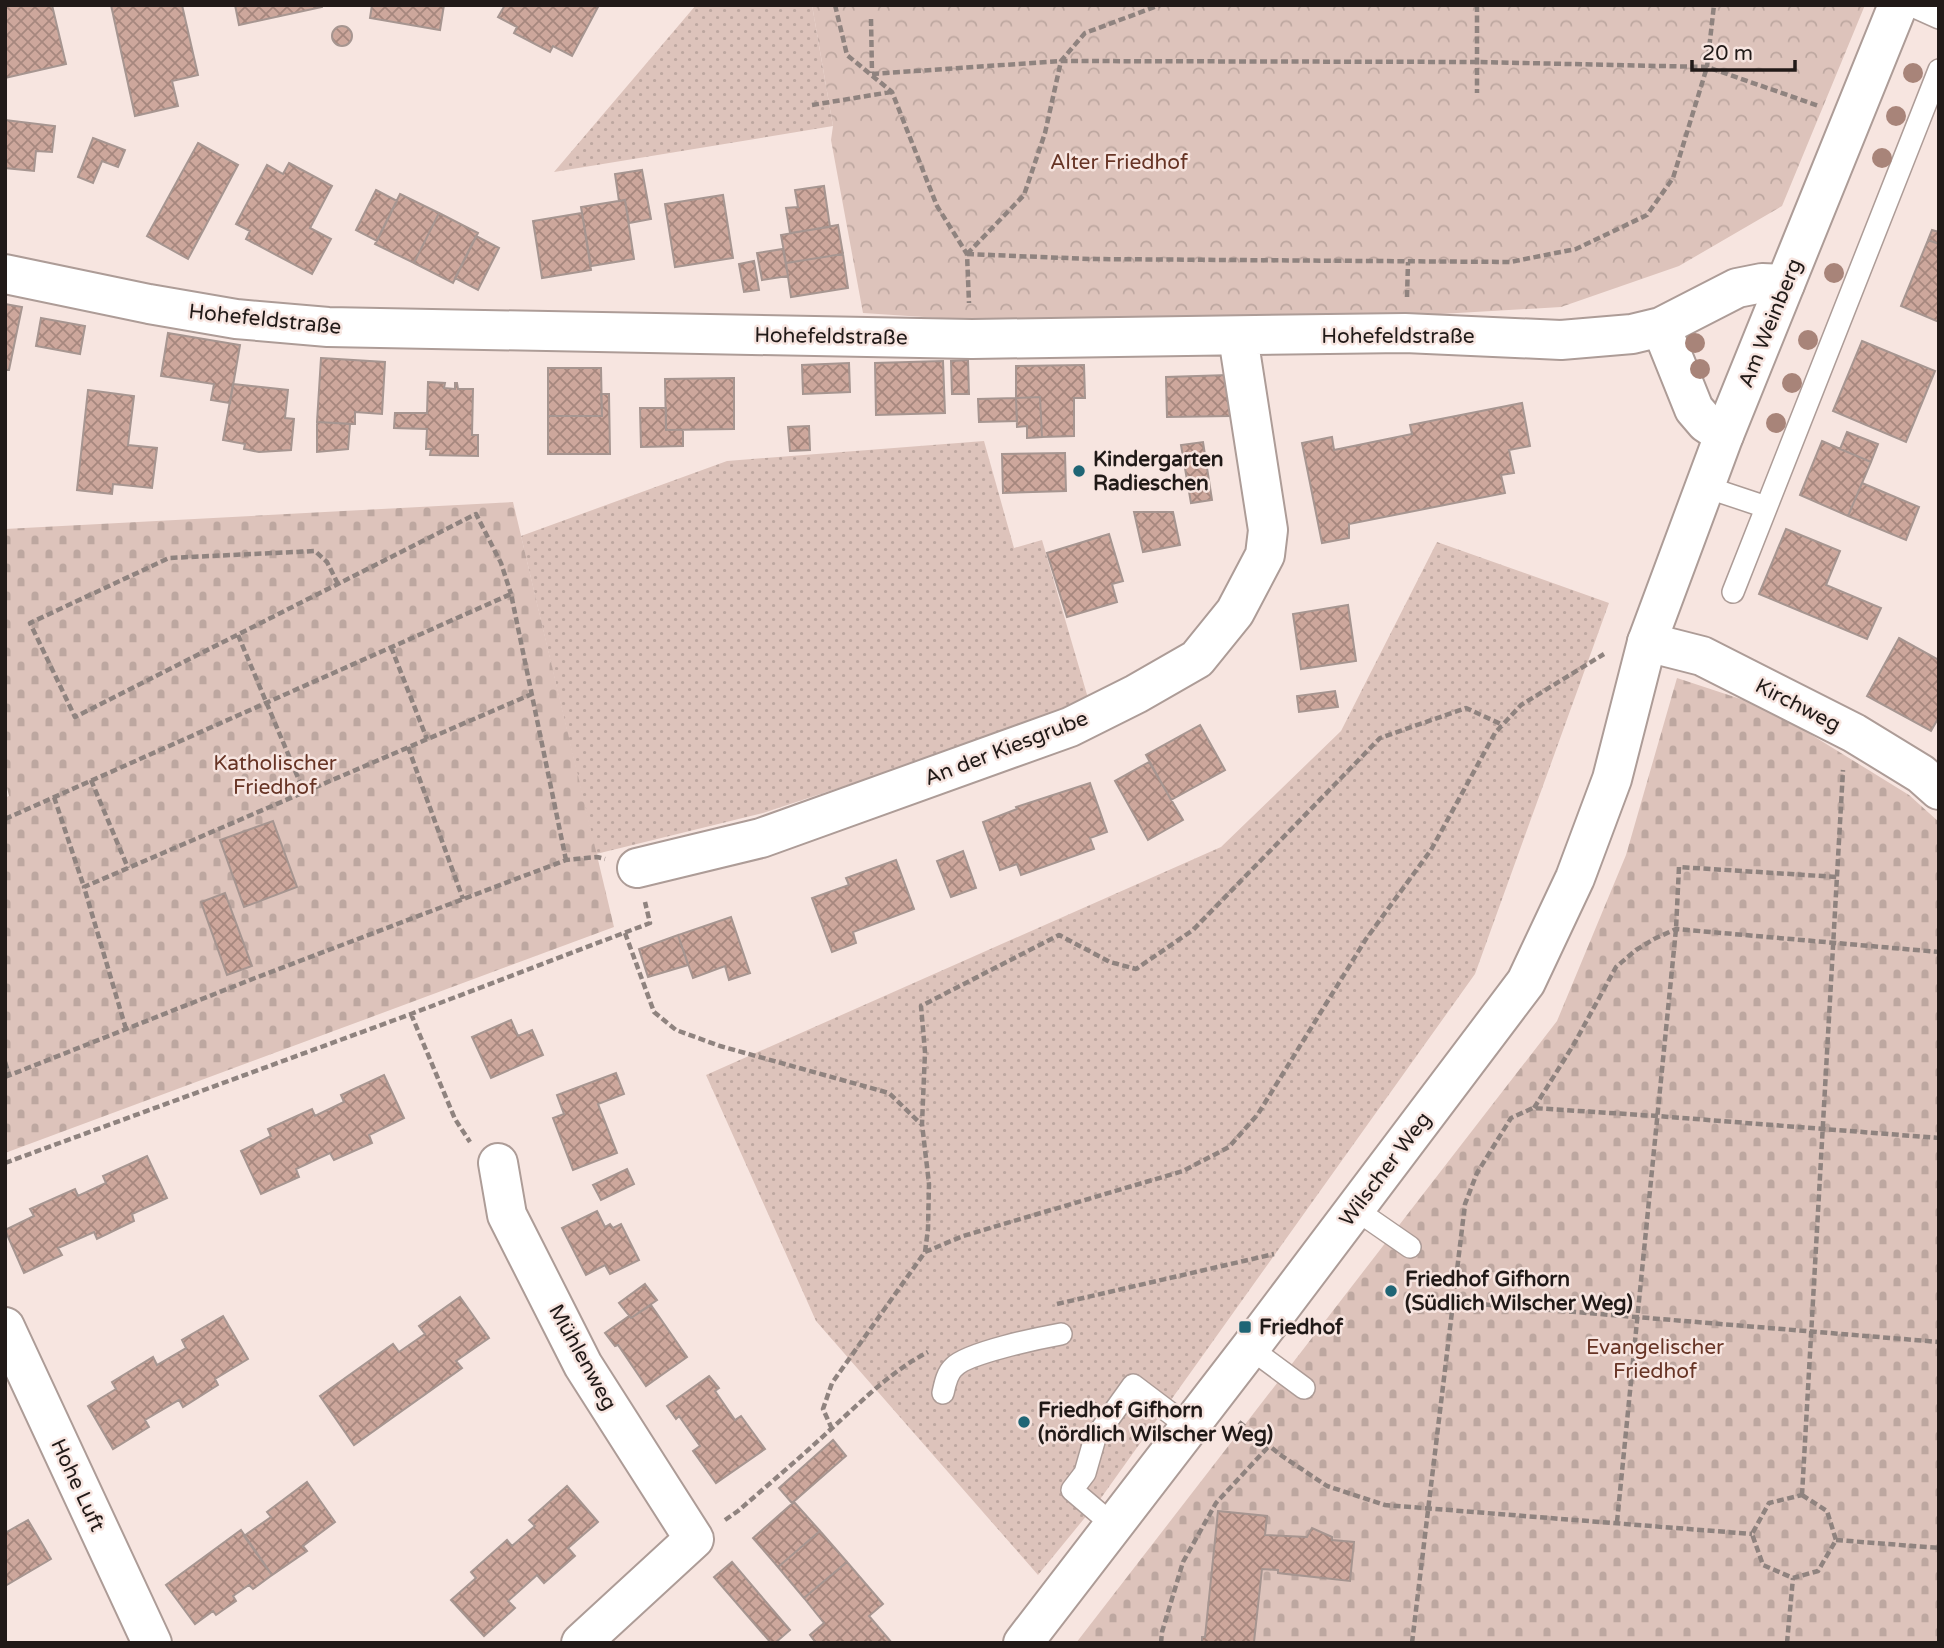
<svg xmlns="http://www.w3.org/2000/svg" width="1944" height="1648" font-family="'Varela Round',sans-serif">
<defs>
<pattern id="grass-dots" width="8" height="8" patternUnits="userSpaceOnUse" patternTransform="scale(1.75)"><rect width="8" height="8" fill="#ddc3bb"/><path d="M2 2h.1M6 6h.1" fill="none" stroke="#bda7a0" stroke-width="1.8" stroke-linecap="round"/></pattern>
<pattern id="cemetery-stones" width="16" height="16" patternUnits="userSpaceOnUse" patternTransform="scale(1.75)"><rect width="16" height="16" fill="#ddc3bb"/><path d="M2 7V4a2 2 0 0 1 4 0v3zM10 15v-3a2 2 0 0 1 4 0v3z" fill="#bda7a0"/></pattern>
<pattern id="park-crowns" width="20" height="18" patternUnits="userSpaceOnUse" patternTransform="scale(1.75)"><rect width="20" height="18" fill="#ddc3bb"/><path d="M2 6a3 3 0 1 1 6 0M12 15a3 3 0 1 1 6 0" fill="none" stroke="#bda7a0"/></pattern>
<pattern id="building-cross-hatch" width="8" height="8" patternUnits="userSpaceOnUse" patternTransform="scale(1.75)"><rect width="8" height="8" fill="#cda79c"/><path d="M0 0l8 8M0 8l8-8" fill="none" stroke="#a6877e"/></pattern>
</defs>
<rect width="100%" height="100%" fill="#f7e5e0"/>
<!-- grass -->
<path fill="url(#grass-dots)" d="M696,5H812L833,126L554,172Z
M984,441L1014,548L1042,540L1090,705L763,813L596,854L521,536L727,461Z
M1437,542L1609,603L1475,974L1101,1498L1038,1575L816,1321L706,1075L1221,847L1341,731Z"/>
<!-- cemetery -->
<path fill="url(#cemetery-stones)" d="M513,502L614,927L5,1153V798L9,796L5,779V529Z
M1677,678L1768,708L1909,795L1939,822V1643H1076L1557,1021L1626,855Z"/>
<!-- park -->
<path fill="url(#park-crowns)" d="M812,5H1865L1782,206L1679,266L1561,307L1406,316L970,320L863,313L831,140L833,126Z"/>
<!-- building -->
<path fill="url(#building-cross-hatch)" stroke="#a69590" stroke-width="2" d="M5,5H52L66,64L5,78Z
M111,5H182L198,75L172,81L178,106L135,116Z
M235,5H322V7L239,25Z
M372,5H444L440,30L370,18Z
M505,5H599L572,56L553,46L550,52L514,33L517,27L498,17Z
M332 36a10 10 0 1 1 20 0a10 10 0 1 1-20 0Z
M5,120L55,126L52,152L36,151L34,171L5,168Z
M93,138L125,150L118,167L102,161L93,183L78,177Z
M198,143L238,165L188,259L147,236Z
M289,163L332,186L310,228L331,239L312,274L246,239L250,231L236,224L267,165L283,174Z
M642,170L651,219L629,223L625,200L619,201L615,174Z
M824,186L830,227L790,233L786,208L798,207L795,190Z
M376,190L397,201L377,241L356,230Z
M400,194L439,213L414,263L375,244Z
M723,195L733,258L675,267L665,204Z
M625,200L634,259L591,266L581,207Z
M439,213L478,233L453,283L414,263Z
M582,213L591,270L542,278L533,221Z
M838,225L843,254L786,263L781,235Z
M1932,230L1939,232V244L1928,240Z
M476,236L499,248L478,290L455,278Z
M1928,240L1939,244V322L1901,306Z
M783,249L788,276L762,280L757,253Z
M843,254L848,288L791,297L786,263Z
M754,261L759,290L744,292L739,264Z
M5,304L22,307L9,370H5Z
M41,318L85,326L80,354L36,346Z
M168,333L240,345L230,403L211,400L214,384L161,376Z
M1862,341L1935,371L1906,442L1833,411Z
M321,358L385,362L382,414L355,412V424L317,422Z
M968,360L969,394H952L951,361Z
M943,361L945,413L876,415L875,363Z
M849,363L850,392L803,394L802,365Z
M1084,365L1085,398H1074V436L1042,437L1040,397L1016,398V366Z
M548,368H601L602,416H548Z
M1228,375L1230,416L1167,417L1166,377Z
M734,378V429L666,430L665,379Z
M428,382L445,383L444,388L455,389V383H457L458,389H473L472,435H478V456L430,455L431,449H426L427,429L394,428L395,413H427Z
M233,384L288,390L285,418L294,419L291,450L259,452L244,449L245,444L223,440Z
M88,390L134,396L128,445L157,448L152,488L113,484L112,494L77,490Z
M601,394H609L610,454H548V416H602Z
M1040,397L1042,437L1027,438V426L1017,427L1016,398Z
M1016,398L1017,421L979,422L978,399Z
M1522,403L1530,446L1509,450L1514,473L1501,475L1505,493L1349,524V538L1322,543L1302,443L1332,437L1334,450L1412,434L1410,425Z
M640,408H666V430H683V446L641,447Z
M317,422L350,424L348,449L317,452Z
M809,426L810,450L790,451L788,427Z
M1847,432L1878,444L1871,462L1840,449Z
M1822,441L1871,462L1848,516L1800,495Z
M1203,442L1212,500L1191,503L1181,445Z
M1065,453L1066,491L1003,493L1002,454Z
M1862,483L1919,507L1906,540L1848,516Z
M1134,512H1173L1180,545L1143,552Z
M1786,529L1840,551L1826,585L1881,608L1867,639L1759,594Z
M1109,534L1123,581L1112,584L1117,602L1067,617L1047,553Z
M1348,605L1356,661L1301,669L1293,614Z
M1899,638L1939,660V717L1931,731L1867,696Z
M1335,691L1338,707L1299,712L1297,696Z
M1200,725L1225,770L1171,800L1146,755Z
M1149,762L1183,820L1148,840L1115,781Z
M1090,783L1107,832L1090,838L1094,849L1021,875L1017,864L1000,870L983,822L1017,809L1016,807Z
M273,821L297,887L244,907L220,840Z
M963,851L976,888L951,897L937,861Z
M896,860L914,909L853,932L856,943L832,952L812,898L849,885L846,878Z
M225,893L252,966L227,975L201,902Z
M731,917L750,973L729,980L725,966L693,978L678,935Z
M678,935L688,965L648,977L639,949Z
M511,1020L518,1036L532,1030L543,1055L491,1078L472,1037Z
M616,1073L624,1094L598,1104L617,1153L573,1170L553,1118L564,1114L557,1095Z
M384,1075L404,1118L369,1135L372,1143L334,1160L330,1153L296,1169L299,1177L261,1194L241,1151L271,1136L268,1129L312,1109L315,1116L344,1102L341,1095Z
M147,1156L167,1198L132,1214L134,1221L97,1239L94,1232L58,1248L62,1255L24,1273L5,1230L34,1216L30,1209L75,1189L78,1196L106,1183L103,1176Z
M627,1169L634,1184L601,1200L593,1185Z
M597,1211L605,1227L610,1224L613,1228L621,1224L639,1260L610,1274L605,1265L586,1275L562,1228Z
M645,1284L657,1300L631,1318L619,1303Z
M460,1297L489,1338L456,1361L462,1368L354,1445L320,1396L393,1344L399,1352L425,1334L419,1326Z
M651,1305L687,1357L646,1386L618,1345L615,1346L605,1333L629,1316L631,1318Z
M223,1316L248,1359L215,1379L218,1385L183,1407L179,1400L145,1420L149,1427L113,1449L88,1406L116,1389L112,1382L153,1357L157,1365L186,1348L182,1340Z
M709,1376L719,1388L715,1391L735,1420L741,1416L765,1449L716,1483L693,1451L700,1446L679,1416L676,1419L667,1406Z
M833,1440L846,1456L792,1503L779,1488Z
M307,1482L335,1522L303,1546L307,1551L272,1575L244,1536L271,1517L267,1512Z
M567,1486L598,1522L568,1548L575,1556L544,1583L537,1575L508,1601L515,1608L484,1636L451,1600L476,1578L471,1572L507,1540L512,1546L535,1526L529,1520Z
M794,1502L820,1531L778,1567L753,1538Z
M1218,1511L1267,1516L1265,1535L1307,1537L1312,1528L1332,1537V1540L1354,1542L1350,1581L1278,1573V1570L1262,1569L1254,1642L1260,1643H1202V1637H1205Z
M28,1520L51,1559L5,1586V1533Z
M241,1530L272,1575L253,1589L249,1585L233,1596L236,1601L216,1615L213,1611L195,1624L166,1585Z
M820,1531L847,1562L804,1598L778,1567Z
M732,1562L790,1630L775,1643H771L714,1577Z
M847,1562L883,1604L869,1616L892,1643H816L810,1635L824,1623L804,1598Z"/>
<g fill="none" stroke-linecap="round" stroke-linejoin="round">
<!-- lane casing -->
<g stroke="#ad9c97" stroke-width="24">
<path id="lane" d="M1910,5L1939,18
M1706,487L1766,507
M1733,592L1939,70
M1355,1209L1410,1247
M1250,1348L1304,1388
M943,1393C945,1384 947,1373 954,1367C967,1353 1039,1338 1061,1334
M1113,1525L1072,1490L1085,1473L1095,1438L1133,1385L1190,1428"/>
</g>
<!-- street casing -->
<g stroke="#ad9c97" stroke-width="42">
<path id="street" d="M5,274L149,304L236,319L328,327L972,339L1405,333L1561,340L1632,334L1661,327L1737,288L1762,283L1785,284
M1661,327L1694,409L1706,423L1724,435
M1647,642L1702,656L1854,733L1921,774L1939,790
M637,868L761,838L1070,727L1136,694L1197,659L1235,612L1265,555L1268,530L1238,337
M498,1163L507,1215L583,1365L694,1539L581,1643
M5,1327L152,1643"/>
</g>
<!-- secondary casing -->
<g stroke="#ad9c97" stroke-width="42">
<path id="secondary" d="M1023,1643L1250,1348L1526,982L1575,878L1612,779L1647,642L1724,435L1898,5"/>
</g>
<!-- path -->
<path stroke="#8f837f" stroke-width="4.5" stroke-dasharray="7 3.5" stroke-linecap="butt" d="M835,5L847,55L892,92L937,206L967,254L969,303
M1477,5V93
M871,19L872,73
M872,74L1061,61L1478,62L1707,67L1819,106
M812,105L891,92
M967,254L1090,259L1510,262L1576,249L1647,215L1673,178L1707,67L1714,5
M967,254L1024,195L1045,133L1061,61L1085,33L1160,5
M1407,297L1408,262
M338,584L327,562L315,551L169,558L30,623L75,717L476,514L501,563L511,594
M238,635L304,792
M391,647L427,739
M408,747L463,899
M91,780L128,868
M54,797L84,887
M5,819L511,594L566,860
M625,933L654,1012L676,1030L720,1046L889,1093L921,1124
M411,1014L455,1119L470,1142
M126,1029L84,887L532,694
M5,1062L9,1075
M5,1077L255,978L566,860L597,857L605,859
M1534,1108L1574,1044L1616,967L1636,950L1654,939L1676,929L1939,952
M5,1163L411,1014L650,923L645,902
M925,1252L928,1229L929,1184L922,1124L925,1052L921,1006L1059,935L1110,962L1136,969L1193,930L1380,738L1466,708L1503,725
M1454,1302L1939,1342
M1057,1304L1274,1254
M1239,1422L1282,1456L1327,1486L1385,1505L1752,1534
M832,1429L823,1409L832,1383L925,1252L963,1236L1183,1171L1229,1147L1258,1114L1366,939L1431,850L1495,733L1521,705L1604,654
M1802,1495L1843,770
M1802,1495L1827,1511L1836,1540L1818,1571L1793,1578L1763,1565L1752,1534L1769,1503Z
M725,1520L738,1511C769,1484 801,1457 831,1429C862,1401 890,1372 928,1352
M1617,1522L1676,929L1679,867L1837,877
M1836,1540L1939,1548
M1161,1643L1162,1632L1183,1562L1216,1503L1269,1446
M1412,1643L1465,1204L1477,1173L1511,1118L1533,1108L1657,1116L1939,1138
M1787,1643L1793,1578"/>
<!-- lane -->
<use href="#lane" stroke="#fff" stroke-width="21"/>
<!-- street -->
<use href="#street" stroke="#fff" stroke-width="38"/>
<!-- secondary -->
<use href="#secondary" stroke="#fff" stroke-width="38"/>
</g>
<!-- trees -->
<g fill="#a88479">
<circle cx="1913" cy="73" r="10"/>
<circle cx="1896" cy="116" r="10"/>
<circle cx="1882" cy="158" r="10"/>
<circle cx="1834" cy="273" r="10"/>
<circle cx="1808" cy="340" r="10"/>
<circle cx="1695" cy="343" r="10"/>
<circle cx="1700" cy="369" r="10"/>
<circle cx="1792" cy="383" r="10"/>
<circle cx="1776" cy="423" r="10"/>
</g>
<!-- markers -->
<g fill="#1f6575" stroke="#f7e5e0" stroke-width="2.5">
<circle cx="1079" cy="471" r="7"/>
<circle cx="1391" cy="1291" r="7"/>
<rect x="1238" y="1320" width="14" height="14" rx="3.5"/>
<circle cx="1024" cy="1422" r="7"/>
</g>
<g text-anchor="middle" stroke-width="5" stroke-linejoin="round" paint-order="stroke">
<!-- park labels -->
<g font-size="21" fill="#673425" stroke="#f7e5e0">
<text x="1119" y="169">Alter Friedhof</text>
<text x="275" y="770">Katholischer<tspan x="275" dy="24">Friedhof</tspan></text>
<text x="1655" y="1354">Evangelischer<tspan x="1655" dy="24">Friedhof</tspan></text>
</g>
<!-- street labels -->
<g font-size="21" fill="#211a18" stroke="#f7e5e0">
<text transform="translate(265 319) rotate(6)" y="7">Hohefeldstraße</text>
<text transform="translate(1770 323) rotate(-68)" y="7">Am Weinberg</text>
<text transform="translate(831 336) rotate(1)" y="7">Hohefeldstraße</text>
<text x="1398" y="343">Hohefeldstraße</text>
<text transform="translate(1798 705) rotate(27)" y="7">Kirchweg</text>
<text transform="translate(1006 748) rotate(-21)" y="7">An der Kiesgrube</text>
<text transform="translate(1385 1169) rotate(-53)" y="7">Wilscher Weg</text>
<text transform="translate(583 1357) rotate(61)" y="7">Mühlenweg</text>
<text transform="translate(78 1485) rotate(65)" y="7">Hohe Luft</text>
</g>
<!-- poi labels -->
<g font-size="21" font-weight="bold" fill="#211a18" stroke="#f7e5e0" text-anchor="start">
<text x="1093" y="466">Kindergarten<tspan x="1093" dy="24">Radieschen</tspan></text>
<text x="1405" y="1286">Friedhof Gifhorn<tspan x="1405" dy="24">(Südlich Wilscher Weg)</tspan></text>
<text x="1259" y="1334">Friedhof</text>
<text x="1038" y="1417">Friedhof Gifhorn<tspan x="1038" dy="24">(nördlich Wilscher Weg)</tspan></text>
</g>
</g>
<!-- border -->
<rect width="1944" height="1648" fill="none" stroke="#211a18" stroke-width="14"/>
<!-- scale -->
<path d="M1692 60v10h103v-10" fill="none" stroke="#211a18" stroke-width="3.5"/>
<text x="1702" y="60" font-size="21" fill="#211a18" stroke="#f7e5e0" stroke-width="5" paint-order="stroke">20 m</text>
</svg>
